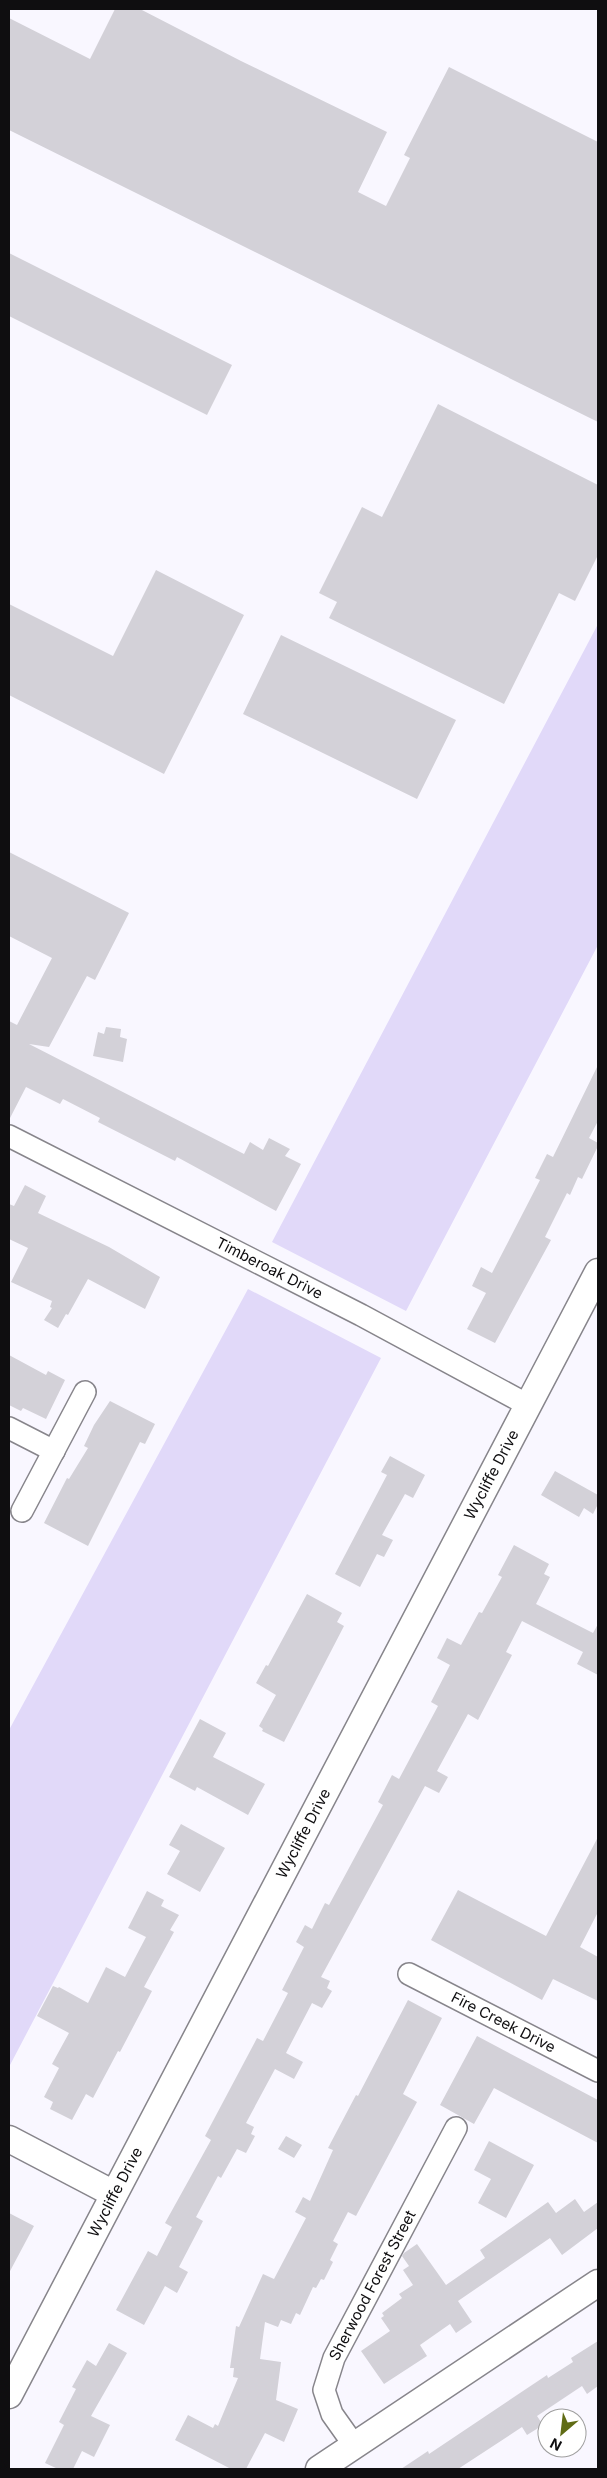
<svg xmlns="http://www.w3.org/2000/svg" width="607" height="2478" font-family="Inter,sans-serif">
<rect width="100%" height="100%" fill="#f9f7ff"/>
<!-- green -->
<path fill="#e1d9f9" d="M598,624V945L406,1311L272,1242Z
M248,1289L381,1358L9,2067V1730Z"/>
<!-- building -->
<path fill="#d3d1d8" d="M115,9H140L241,61L387,132L358,192L386,206L410,158L404,155L449,67L598,142V422L9,130V18L90,59Z
M9,253L232,365L207,415L9,316Z
M438,404L598,485V555L575,601L559,593L504,704L329,618L337,602L319,593L362,507L382,517Z
M156,570L244,615L164,774L9,695V604L113,656Z
M281,635L456,720L417,799L243,714Z
M9,852L129,913L95,980L87,976L49,1047L29,1044L244,1154L250,1142L263,1150L269,1138L290,1149L285,1156L301,1164L276,1211L177,1157L175,1161L98,1122L100,1118L63,1099L60,1104L26,1087L9,1120V1021L17,1025L52,958L9,936Z
M106,1027L121,1029L120,1037L127,1039L123,1062L93,1056L98,1032L104,1034Z
M598,1065V1121L589,1138L598,1143V1146L582,1179L578,1177L570,1195L567,1193L545,1237L551,1240L495,1343L467,1329L486,1293L472,1286L481,1267L492,1273L540,1180L535,1178L547,1154L553,1157Z
M25,1185L46,1196L38,1213L109,1247L160,1277L145,1309L88,1279L68,1315L66,1314L58,1328L44,1320L52,1308L50,1307L52,1301L11,1282L28,1248L9,1239V1204L14,1206Z
M9,1355L46,1375L48,1371L65,1380L46,1419L23,1408L21,1411L9,1405Z
M110,1401L155,1424L145,1444L140,1442L88,1546L44,1523L67,1478L69,1479L88,1448L84,1446L94,1425Z
M390,1456L425,1475L413,1498L405,1494L382,1535L393,1540L384,1557L377,1554L360,1587L335,1574L387,1475L381,1472Z
M555,1471L598,1495V1504L593,1514L584,1508L579,1517L541,1495Z
M514,1545L549,1564L544,1574L550,1577L536,1604L593,1633L598,1624V1675L577,1664L583,1652L522,1621L506,1652L512,1655L478,1720L468,1714L437,1771L448,1777L439,1793L425,1786L321,1977L330,1981L327,1988L332,1991L322,2008L312,2003L286,2053L303,2062L294,2079L275,2069L246,2123L254,2127L251,2134L255,2136L246,2153L237,2149L221,2178L218,2176L196,2217L203,2221L179,2267L188,2272L177,2293L165,2286L144,2325L116,2310L148,2251L157,2256L172,2227L165,2223L211,2140L205,2136L257,2038L263,2041L288,1993L282,1990L304,1947L296,1942L305,1925L312,1929L325,1903L329,1905L383,1805L378,1802L392,1775L399,1779L438,1706L431,1702L450,1665L437,1658L447,1638L461,1645L479,1612L482,1613L502,1577L498,1575Z
M307,1594L342,1613L337,1622L344,1626L284,1742L262,1731L263,1729L259,1726L276,1695L256,1683L266,1665L268,1666Z
M200,1719L226,1733L213,1757L265,1784L248,1815L197,1787L195,1791L169,1777Z
M181,1824L225,1848L200,1892L167,1874L180,1851L169,1845Z
M598,1837V1912L580,1947L598,1957V2001L553,1979L542,2000L431,1940L458,1890L546,1936Z
M147,1891L164,1900L161,1906L179,1915L170,1930L174,1932L144,1987L152,1991L120,2052L118,2051L93,2098L86,2094L72,2120L50,2109L53,2102L44,2097L59,2068L52,2064L69,2033L37,2016L53,1986L58,1988L59,1987L88,2003L106,1967L125,1977L146,1937L128,1928Z
M408,2000L442,2018L403,2094L417,2102L356,2216L348,2212L333,2241L338,2244L330,2260L333,2262L324,2280L321,2279L316,2288L313,2287L300,2315L296,2313L291,2324L281,2320L278,2327L265,2322L260,2359L281,2362L276,2400L298,2409L284,2442L265,2433L246,2469H231L175,2440L188,2415L213,2428L215,2424L218,2426L238,2378L233,2377L234,2368H230L236,2326L239,2327L263,2274L274,2279L306,2218L295,2212L303,2197L310,2201L333,2150L328,2148L356,2095L358,2096Z
M477,2036L598,2100V2143L494,2088L474,2124L440,2105Z
M286,2136L302,2145L294,2158L278,2149Z
M489,2141L534,2165L506,2218L478,2203L491,2179L474,2170Z
M575,2199L584,2212L598,2202V2228L562,2255L550,2238L458,2301L472,2322L456,2333L450,2324L420,2345L427,2356L384,2384L361,2351L390,2331L381,2318L384,2316L382,2313L402,2298L399,2294L413,2285L403,2270L409,2266L402,2256L404,2253L417,2244L446,2285L485,2258L480,2250L548,2202L556,2213Z
M9,2213L34,2226L9,2273Z
M598,2341V2386L587,2394L582,2386L537,2416L543,2425L527,2435L522,2427L458,2469H401L428,2451L429,2454L547,2375L548,2378L573,2362L571,2358Z
M109,2343L127,2353L91,2416L110,2425L94,2457L82,2451L73,2469H58L45,2463L64,2425L59,2422L76,2389L72,2387L87,2360L96,2366Z"/>
<g fill="none" stroke-linecap="round" stroke-linejoin="round">
<!-- minor casing -->
<g stroke="#87858b" stroke-width="24">
<g id="minor">
<path id="s1" d="M9,1136L361,1315L528,1405"/>
<path d="M9,1428L54,1451"/>
<path d="M22,1511L85,1392"/>
<path id="s2" d="M409,1974L598,2071"/>
<path id="s3" d="M354,2445L332,2414L324,2390L334,2358L456,2128"/>
</g>
</g>
<!-- tertiary casing -->
<g stroke="#87858b" stroke-width="29">
<g id="tertiary">
<path d="M9,2139L114,2194"/>
<path id="s4" d="M9,2395L598,1272"/>
<path d="M319,2469L598,2283"/>
</g>
</g>
<!-- minor -->
<use href="#minor" stroke="#fff" stroke-width="21"/>
<!-- tertiary -->
<use href="#tertiary" stroke="#fff" stroke-width="26"/>
</g>
<g text-anchor="middle" stroke-width="5" stroke-linejoin="round" paint-order="stroke">
<!-- street labels -->
<g font-size="15" fill="#0f0e10" stroke="#fff">
<text dy="5" stroke="none"><textPath href="#s1" startOffset="292">Timberoak Drive</textPath></text>
<text dy="5" stroke="none"><textPath href="#s4" startOffset="1039">Wycliffe Drive</textPath></text>
<text dy="5" stroke="none"><textPath href="#s4" startOffset="634">Wycliffe Drive</textPath></text>
<text dy="5" stroke="none"><textPath href="#s2" startOffset="106">Fire Creek Drive</textPath></text>
<text dy="5" stroke="none"><textPath href="#s4" startOffset="229">Wycliffe Drive</textPath></text>
<text dy="5" stroke="none"><textPath href="#s3" startOffset="179">Sherwood Forest Street</textPath></text>
</g>
</g>
<!-- border -->
<rect width="607" height="2478" fill="none" stroke="#0f0e10" stroke-width="20"/>
<!-- north arrow -->
<g transform="translate(562 2433) rotate(208)"><circle r="24" fill="#ffffff" stroke="#9f9f9f"/>
<path d="M0-4L9 19L0 12L-9 19Z" fill="#606c15"/>
<text y="-8" font-size="14" font-weight="bold" text-anchor="middle" fill="#0f0e10">N</text>
</g>
</svg>
